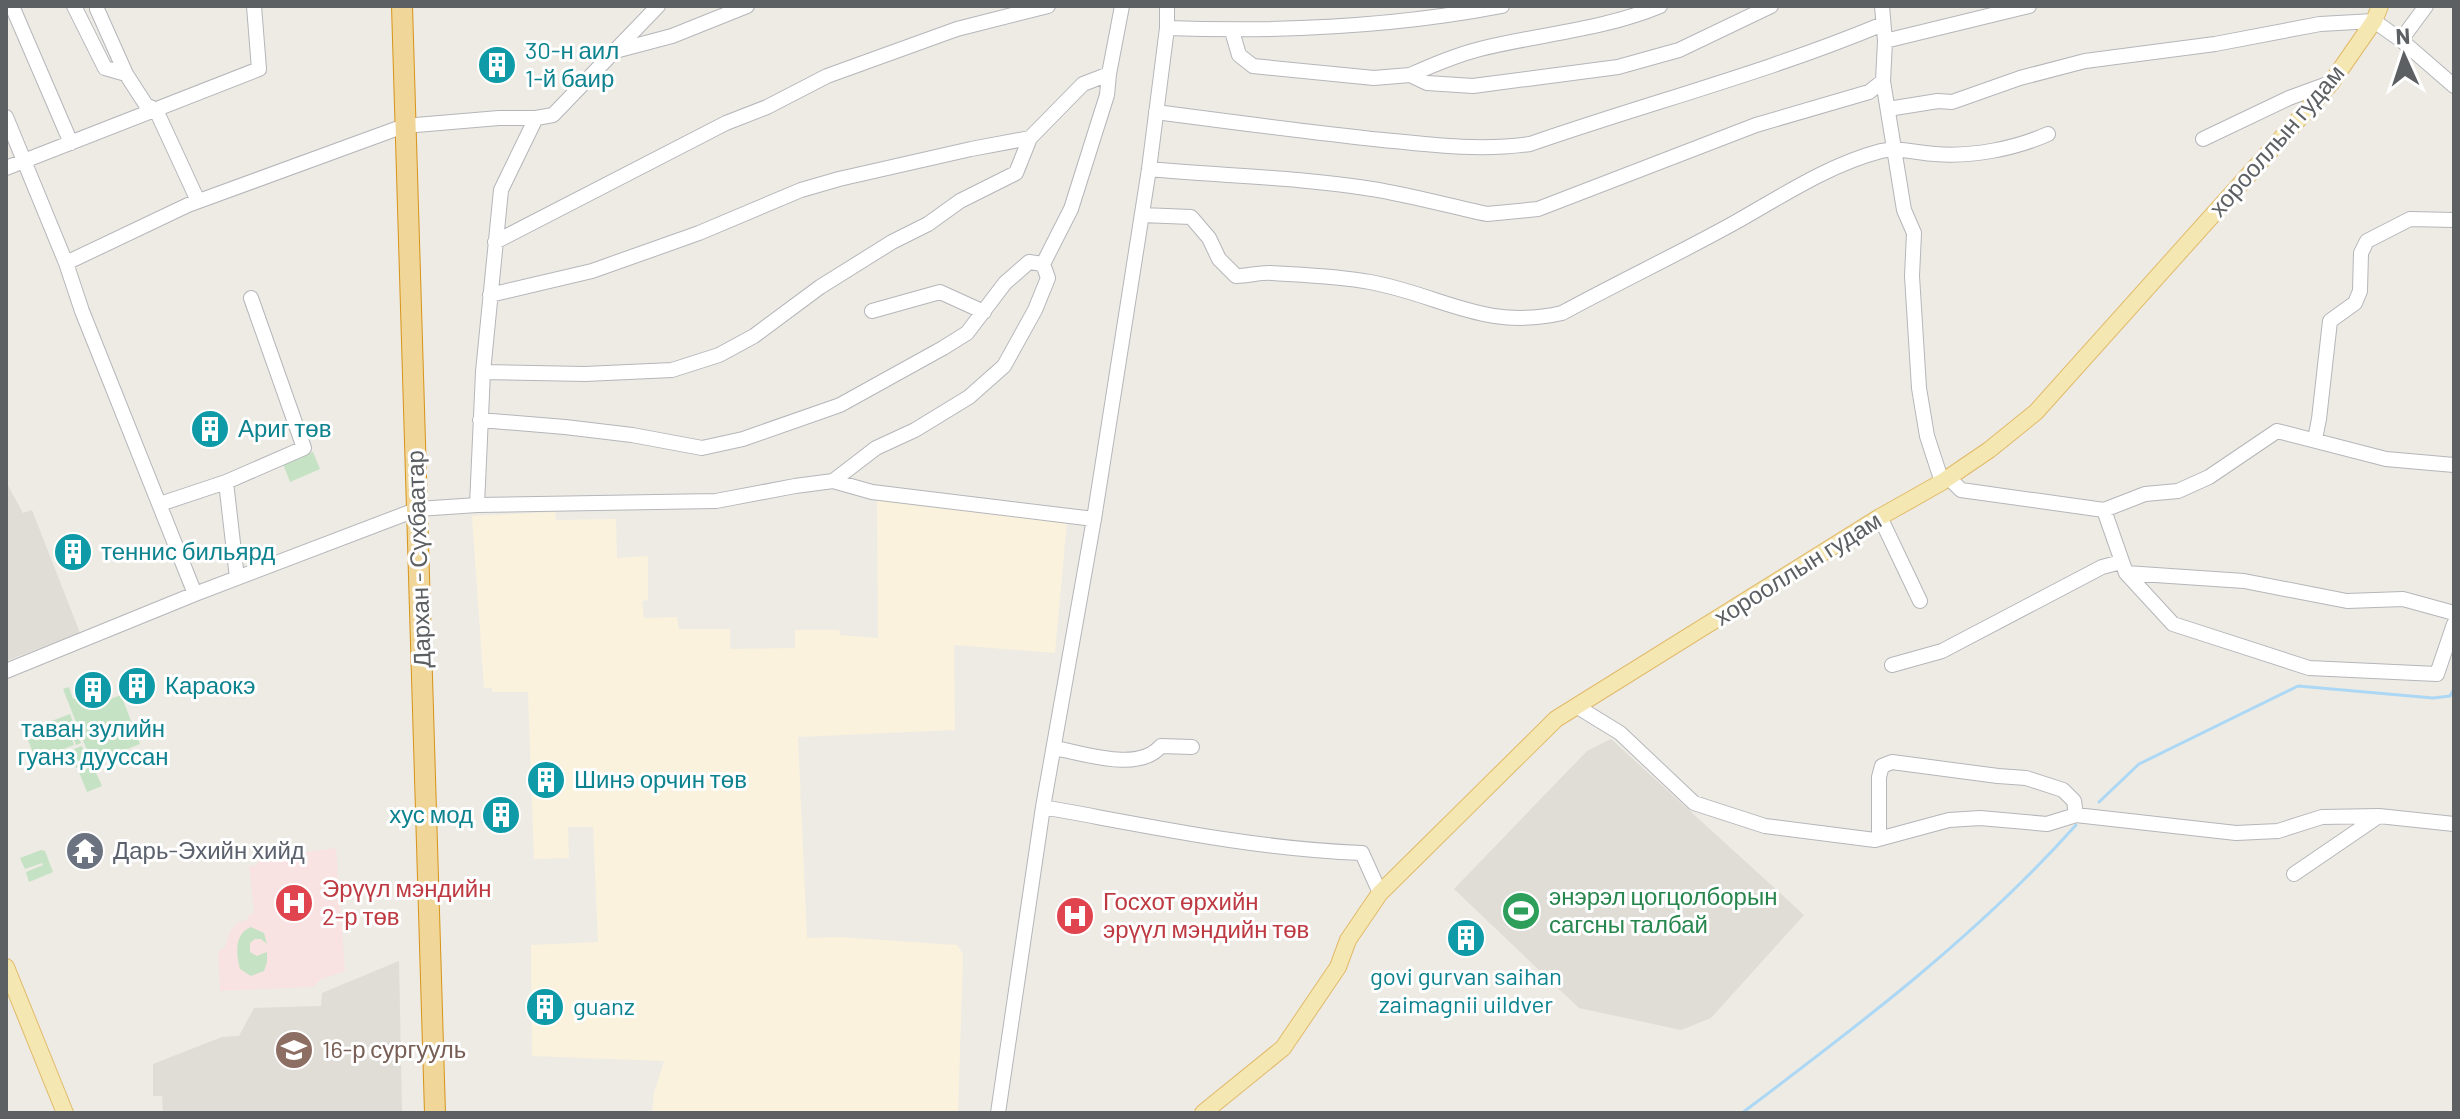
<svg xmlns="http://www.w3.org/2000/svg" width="2460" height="1119" font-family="Barlow,sans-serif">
<rect width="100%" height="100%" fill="#edebe4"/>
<!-- commercial -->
<path fill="#faf2dd" d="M877,500L977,508L1067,522L1055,653L954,645L955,730L798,737L807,938L839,937L957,945L963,954L958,1113H652L654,1093L664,1061L532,1056L531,945L598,942L593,827H568L569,858L534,859L528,692H492V688H484L472,516L555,512L556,520L616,519L617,558L648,556V600L642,601L644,618L677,617L679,629H730V649L795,648V630H839L840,635L878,638Z"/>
<!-- education -->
<path fill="#e0dcd6" d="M6,482L23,513L32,510L80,633L6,661Z
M1611,739L1804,915L1711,1018L1681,1030L1579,1008L1454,889L1587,751Z
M399,961L402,1113H163L162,1096H153V1064L222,1037L239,1036L254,1008L321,1006L322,993Z"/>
<!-- medical -->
<path fill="#f8e3e2" d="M336,848L345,971L320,980L313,987L220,991L218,952L225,947L230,931L238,922L248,920L249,915L254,913L249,866L257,865L258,861L303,859L306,852Z"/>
<!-- green -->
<path fill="#c5e2c4" d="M313,452L320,469L290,482L283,464Z
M69,687L73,699L81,696L86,708L121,695L140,744L92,763L63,689Z
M70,714L81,743L76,745L67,722L25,739L23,732Z
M67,726L74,745L36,760L28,740Z
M82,746L89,763L76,768L71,756L60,760L58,755Z
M93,766L102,786L87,792L79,772Z
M41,850L45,851L53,872L29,882L26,872L43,865L42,863L25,869L20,858Z
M1529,896L1538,909L1512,926L1503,913Z
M251,927L264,933L267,944L261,939H255L250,943V952L257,956L267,952V962L264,971L251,976L240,969C236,953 234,934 251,927Z"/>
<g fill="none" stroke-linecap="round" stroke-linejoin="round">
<!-- stream -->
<path stroke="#acd8f5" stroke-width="3" d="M2099,802L2139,764L2298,686L2433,698L2450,696L2454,689
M1742,1113C1859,1025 1978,935 2076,825"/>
<!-- minor casing -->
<g stroke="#b5b6ba" stroke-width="16">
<path id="minor" d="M12,6L71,143
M74,6L105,68L126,74L146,105L156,110L198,201
M1660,6C1602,30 1540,34 1480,49C1456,55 1433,65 1410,75L1427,83L1473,86L1618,67L1679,50L1771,6
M1882,6L1885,41L1883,81L1904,210L1914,233L1912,276L1919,388L1927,436L1942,482
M97,9L126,74
M1167,28C1278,32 1393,27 1502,6
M1232,31L1239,55L1253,66L1374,78L1410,75
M2401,40L2426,6
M1885,41L2029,6
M619,50L672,36L747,6
M1888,109L1938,101L1952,102L2020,78L2085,61L2215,44L2320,24L2374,21L2401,40L2454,86
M1156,112C1232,122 1307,132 1383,140C1432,145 1481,151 1530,144C1648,103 1768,72 1883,24
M6,117L66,263L82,311L195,594
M2203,139L2289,98L2330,83
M6,168L259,69L254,6
M1149,169C1223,176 1298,177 1372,189C1410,195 1449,206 1487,214L1538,209L1756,125L1869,92L1883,81
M1142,215L1191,217L1209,238L1219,259L1236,276C1248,276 1261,272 1272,273C1305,275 1338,276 1370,282C1441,295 1485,331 1562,313C1619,282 1678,254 1734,223C1782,196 1828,165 1881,151C1897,147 1918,153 1935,154C1972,157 2014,149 2048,134
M495,242L726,123L767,107L827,76L957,29L1048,6
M66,263L188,205L404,126L499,118H536
M490,295L592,271L699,233L801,190L839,179L971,149L1030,138
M872,311L940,292L984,312
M483,372L585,374L672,370L719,355L754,336L820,287L892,242L928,224L960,201L1016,173L1030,138L1083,84L1109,74L1122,6
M480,420L565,427L632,435L702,448L743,439L840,405L943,348L967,333L1005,283L1029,262L1043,264
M2315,439L2319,419L2330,321L2355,303L2360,291L2361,253L2367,241L2410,219L2454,220
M1948,477L1961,490L2104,510L2126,573L2173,624L2309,668L2437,674L2454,624
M833,481L876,448L915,430L969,397L1004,366L1035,310L1048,278L1043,264L1071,209L1107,95L1109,74
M226,482L237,578
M160,504L226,482L304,448L251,298
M477,505L483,372L501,190L536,118L553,115L658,6
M2104,510L2145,494L2178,491L2209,477L2277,431L2386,459L2454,465
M1880,517L1920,601
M2126,573L2244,581L2347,601L2403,599L2454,613
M1892,665L1942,651L2102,567L2121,562
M6,671L195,594L418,509L477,505L716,501L795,486L833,481L872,492L1094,519
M1576,706L1620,733L1694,803L1765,826L1875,840L1949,820L1980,818L2047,824L2076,815L2236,833L2278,831L2322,817L2379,816L2454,824
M1054,748C1084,753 1138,773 1161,746L1192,747
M1043,807C1149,826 1254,849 1362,853L1380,893
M1879,839V777L1882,766L1892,762L1998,776L2026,778L2063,790L2074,801L2076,815
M2294,874L2379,816
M998,1113L1043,807L1094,519L1149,169L1167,28V6"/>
</g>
<!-- major casing -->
<g stroke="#e1ba6a" stroke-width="18">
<path id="major" d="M6,967L65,1113
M1203,1113L1283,1048L1338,967L1348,940L1380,893L1556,719L1880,517L1942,482L1989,450L2036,412L2331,83L2374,21L2380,6"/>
</g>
<!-- highway casing -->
<g stroke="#d7941a" stroke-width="22">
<path id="highway" d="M402,6L435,1113"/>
</g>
<!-- minor -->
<use href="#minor" stroke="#fff" stroke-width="14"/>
<!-- major -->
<use href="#major" stroke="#f5e7b1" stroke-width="16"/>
<!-- highway -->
<use href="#highway" stroke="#f0d698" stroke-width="20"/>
</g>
<!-- icons -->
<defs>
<g id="building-disc" transform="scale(2)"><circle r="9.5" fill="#0f9aa8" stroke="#fff"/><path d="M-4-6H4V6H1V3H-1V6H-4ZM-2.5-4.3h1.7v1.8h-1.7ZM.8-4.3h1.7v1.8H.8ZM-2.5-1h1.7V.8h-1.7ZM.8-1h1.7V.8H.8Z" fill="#fff"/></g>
<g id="temple-disc" transform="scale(2)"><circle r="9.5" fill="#6b7280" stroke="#fff"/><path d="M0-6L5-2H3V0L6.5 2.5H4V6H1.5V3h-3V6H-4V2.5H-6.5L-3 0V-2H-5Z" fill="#fff"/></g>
<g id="hospital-disc" transform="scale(2)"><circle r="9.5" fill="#e0444e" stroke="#fff"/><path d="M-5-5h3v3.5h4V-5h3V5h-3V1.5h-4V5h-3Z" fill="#fff"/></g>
<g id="stadium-disc" transform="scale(2)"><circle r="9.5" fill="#2e9e5b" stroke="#fff"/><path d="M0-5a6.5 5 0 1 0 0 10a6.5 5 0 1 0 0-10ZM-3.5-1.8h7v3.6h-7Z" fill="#fff"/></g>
<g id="school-disc" transform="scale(2)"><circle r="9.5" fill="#8d6e63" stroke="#fff"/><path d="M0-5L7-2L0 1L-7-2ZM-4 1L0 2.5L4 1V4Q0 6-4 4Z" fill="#fff"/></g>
</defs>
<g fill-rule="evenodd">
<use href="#building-disc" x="497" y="65"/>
<use href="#building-disc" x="210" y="429"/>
<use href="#building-disc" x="73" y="552"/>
<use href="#building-disc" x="137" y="686"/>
<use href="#building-disc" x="93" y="690"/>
<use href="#building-disc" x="546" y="780"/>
<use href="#building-disc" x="501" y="815"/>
<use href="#temple-disc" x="85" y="851"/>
<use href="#hospital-disc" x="294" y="903"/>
<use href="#stadium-disc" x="1521" y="911"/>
<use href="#hospital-disc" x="1075" y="916"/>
<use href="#building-disc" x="1466" y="938"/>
<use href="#building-disc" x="545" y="1007"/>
<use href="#school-disc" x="294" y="1050"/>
</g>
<g text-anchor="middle" stroke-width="6" stroke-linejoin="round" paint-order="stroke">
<!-- culture labels -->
<g font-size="24" fill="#0d838f" stroke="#fff" text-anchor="start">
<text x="525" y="59">30-н аил<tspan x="525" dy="28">1-й баир</tspan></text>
<text x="238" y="437">Ариг төв</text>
<text x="101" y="560">теннис бильярд</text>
<text x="165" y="694">Караокэ</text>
<text x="93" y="737" text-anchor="middle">таван зулийн<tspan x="93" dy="28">гуанз дууссан</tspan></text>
<text x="574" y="788">Шинэ орчин төв</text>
<text x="473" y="823" text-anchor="end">хус мод</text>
<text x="1466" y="985" text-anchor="middle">govi gurvan saihan<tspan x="1466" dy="28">zaimagnii uildver</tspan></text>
<text x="573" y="1015">guanz</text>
</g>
<!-- street labels -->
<g font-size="24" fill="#5c6063" stroke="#fff">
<text transform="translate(2277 141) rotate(-49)" y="8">хорооллын гудам</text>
<text transform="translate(419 559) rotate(-92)" y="8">Дархан - Сүхбаатар</text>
<text transform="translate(1798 569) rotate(-32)" y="8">хорооллын гудам</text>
</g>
<!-- worship labels -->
<g font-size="24" fill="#5b616d" stroke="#fff" text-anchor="start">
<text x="113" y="859">Дарь-Эхийн хийд</text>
</g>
<!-- health labels -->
<g font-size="24" fill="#be3a42" stroke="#fff" text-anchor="start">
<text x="322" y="897">Эрүүл мэндийн<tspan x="322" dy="28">2-р төв</tspan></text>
<text x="1103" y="910">Госхот өрхийн<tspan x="1103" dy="28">эрүүл мэндийн төв</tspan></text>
</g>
<!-- leisure labels -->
<g font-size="24" fill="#27864d" stroke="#fff" text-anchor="start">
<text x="1549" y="905">энэрэл цогцолборын<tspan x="1549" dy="28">сагсны талбай</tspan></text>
</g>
<!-- education labels -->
<g font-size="24" fill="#785e54" stroke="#fff" text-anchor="start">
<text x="322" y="1058">16-р сургууль</text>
</g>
</g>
<!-- border -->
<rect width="2460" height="1119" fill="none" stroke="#5c6063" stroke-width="16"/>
<!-- north arrow -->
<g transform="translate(2404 56) rotate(357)" stroke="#ffffff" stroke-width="6" paint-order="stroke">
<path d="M0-6L14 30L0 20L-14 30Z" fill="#5c6063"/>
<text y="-12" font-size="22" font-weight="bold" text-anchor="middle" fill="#5c6063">N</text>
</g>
</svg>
